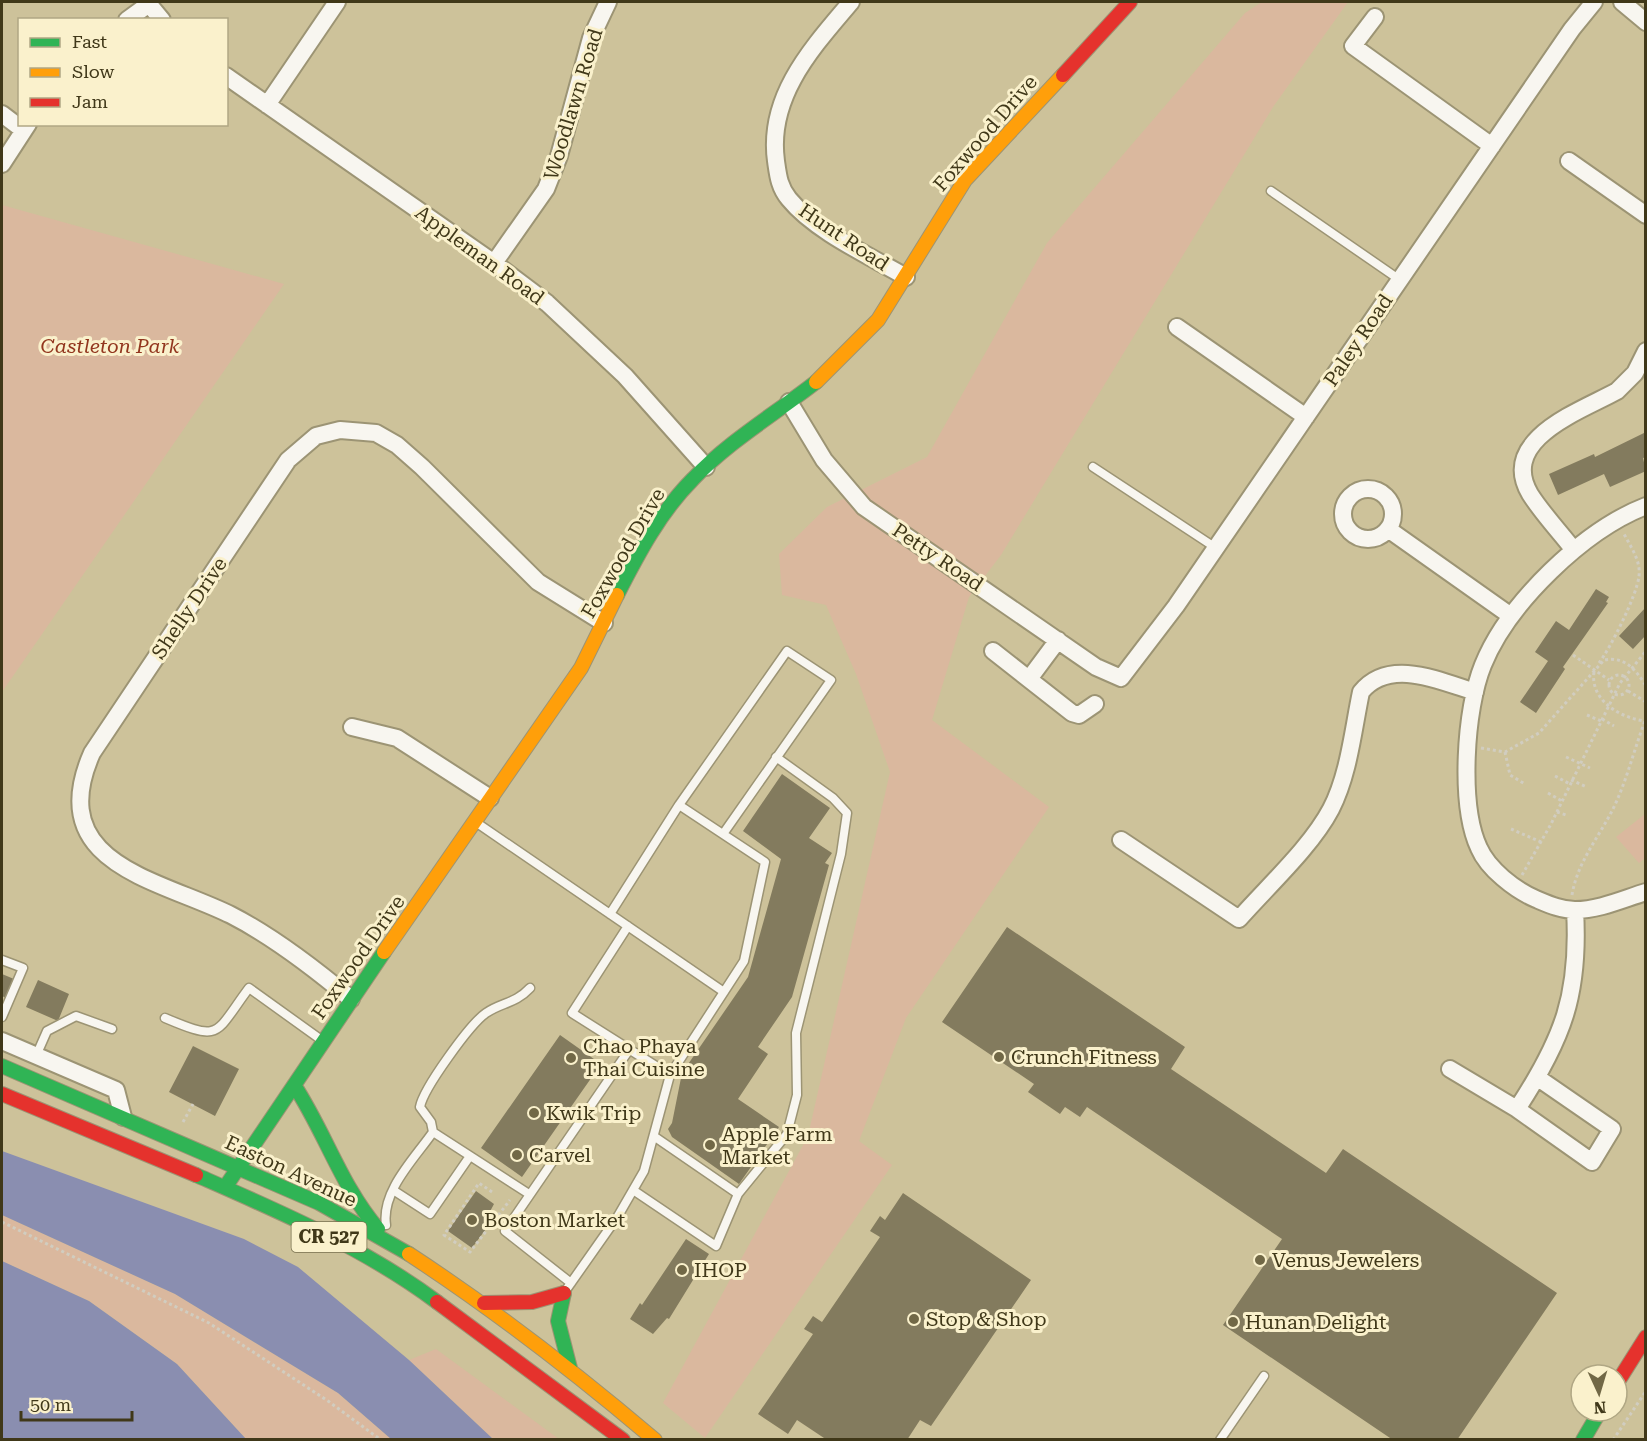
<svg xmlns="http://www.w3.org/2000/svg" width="1647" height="1441" font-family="'Roboto Serif',serif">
<rect width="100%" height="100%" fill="#cdc29a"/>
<!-- green -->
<path fill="#dab89e" d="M1262,2H1348L1273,107L1001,555L969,597L932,720L1049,807L906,1018L859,1141L892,1165L705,1438L663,1403L808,1136L890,772L856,674L826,605L782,595L779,554L827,507L927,457L1047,243L1245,13Z
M2,205L284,284L2,692Z
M1645,814V858L1639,863L1616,837Z
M2,1215L175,1294L338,1393L391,1439H246L177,1364L89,1301L2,1261Z
M436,1349L559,1439H493L409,1360Z"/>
<!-- water -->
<path fill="#8a8eb0" d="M2,1151L244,1239L298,1267L409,1360L493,1439H391L338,1393L175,1294L2,1215Z
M2,1261L89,1301L177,1364L246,1439H2Z"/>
<!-- building -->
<path fill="#837b5e" d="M1646,432V457L1643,458L1646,471L1610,487L1604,474L1558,495L1549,474L1594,454L1595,457Z
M1596,589L1609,597L1606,602L1608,603L1563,667L1565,669L1536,713L1520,702L1548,661L1535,652L1556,621L1569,630Z
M1646,607V635L1633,649L1619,636Z
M782,774L830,808L809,838L832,853L825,863L829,865L792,997L758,1047L768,1054L738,1099L779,1127L739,1184L672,1137L668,1129L672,1123L682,1073L748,977L781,859L743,831Z
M1007,927L1185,1047L1171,1069L1326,1173L1343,1149L1557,1293L1457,1440H1393L1223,1325L1282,1239L1087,1107L1080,1117L1065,1107L1060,1114L1028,1092L1034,1084L942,1022Z
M2,974L14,979L6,998L2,996Z
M38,980L69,994L58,1021L26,1007Z
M560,1035L601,1064L522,1177L481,1148Z
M193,1046L239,1069L215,1116L169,1092Z
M476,1191L494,1204L486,1219L491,1222L472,1248L448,1231Z
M903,1193L1031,1280L931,1426L920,1420L907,1440H827L797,1420L788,1434L758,1414L813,1334L804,1329L813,1316L822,1322L880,1237L870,1231L880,1216L885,1220Z
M686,1239L709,1254L669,1319L667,1318L653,1334L630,1319L640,1303L642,1305Z"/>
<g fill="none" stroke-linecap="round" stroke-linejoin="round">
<!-- lane casing -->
<g stroke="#9c9474" stroke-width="11">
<path id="lane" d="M1271,191L1400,280
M1093,467L1216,548
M477,823L724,992
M610,914L679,805
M628,926L572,1013L670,1075
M2,960L23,968L2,1017
M165,1018C222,1042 214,1035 249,988L320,1039
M36,1056L47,1031L76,1016L112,1029
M655,1137L738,1194
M393,1190L430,1214L470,1156
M633,1190L716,1246L738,1194L787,1134L797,1095L796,1033L841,854L847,813L833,798L776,757
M529,1194L433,1132L431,1122L420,1107C423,1089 470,1024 486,1013C502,1002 515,1004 530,988
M386,1225C381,1191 415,1158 433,1132
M571,1283L505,1231L629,1050
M566,1290L618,1216L644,1171L670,1075L744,961L765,862L679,805L787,651L831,680L723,834
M1220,1440L1264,1376"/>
</g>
<!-- street casing -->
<g stroke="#9c9474" stroke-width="20">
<path id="street" d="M147,2L162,20
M851,2C813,47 767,96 776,161C778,175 779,187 789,199C815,231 870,256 906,277
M1622,2L1646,22
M1375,17L1353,46L1492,146
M127,20L149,4
M226,76L494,263L547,303L625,376L706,467
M267,105L337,2
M2,114L23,130
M1569,161L1646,215
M2,164L28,124
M494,263L546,189L559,156L591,38L608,2
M1177,327L1306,417
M789,402L824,460L864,507L1096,667L1121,678L1176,606L1572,29L1594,2
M1343 514a25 25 0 1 1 50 0a25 25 0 1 1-50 0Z
M1646,506C1584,530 1508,603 1483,665C1465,709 1459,805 1479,848C1488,869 1515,890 1536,899C1548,904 1561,910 1575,910C1599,910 1623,899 1646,892
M1388,529L1511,616
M1573,549C1559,531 1542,513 1530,494C1498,439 1581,411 1617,391L1635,373L1646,351
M993,651L1072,713L1079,715L1095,704
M1029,679L1058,640
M352,727L397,738L490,798
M1121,840L1239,919C1268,886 1311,847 1331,809C1349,774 1353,730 1361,692C1389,657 1440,681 1475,692
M351,999C314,968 274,937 231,915C158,879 43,864 92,753L288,460L316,436L340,430L376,433L397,445L422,467L538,582L604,623
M2,1041L116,1090L123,1117
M1450,1069L1517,1109
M1538,1078L1612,1129L1592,1162L1517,1109C1563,1039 1580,994 1575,910"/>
</g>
<!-- fast casing -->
<g stroke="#9c9474" stroke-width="16">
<path id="fast" d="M617,595C638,554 660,512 693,479C729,441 775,414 816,382
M2,1066L319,1203L409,1254
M294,1085C325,1132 341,1186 378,1229
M196,1175C278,1211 365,1248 437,1302
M228,1183L384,952
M564,1293L558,1321L570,1368
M1583,1440L1600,1411"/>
</g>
<!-- slow casing -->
<g stroke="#9c9474" stroke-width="16">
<path id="slow" d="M816,382L878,320L965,180L1063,75
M384,952L581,668L617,595
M409,1254C496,1311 576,1373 655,1440"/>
</g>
<!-- jam casing -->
<g stroke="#9c9474" stroke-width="16">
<path id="jam" d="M1063,75L1130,2
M2,1094L196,1175
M437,1302L623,1440
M484,1303L532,1302L564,1293
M1617,1383L1646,1337"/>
</g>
<!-- path -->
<path stroke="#d1cdc0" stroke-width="3" stroke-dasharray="3 3" stroke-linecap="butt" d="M1573,655L1609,680
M1599,663C1611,647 1637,595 1639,576C1641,560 1630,546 1623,532
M1594,672C1590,700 1619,717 1644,721
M1609 685a10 10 0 1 1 20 0a10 10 0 1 1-20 0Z
M1628,691L1646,702
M1587,715L1601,721
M1602,719L1614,726
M1481,748L1505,752L1539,733L1604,660C1625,656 1636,670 1646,686
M1505,752L1510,775L1525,784
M1566,757L1590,768
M1555,776L1570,784
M1571,780L1587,787
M1548,793L1562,801
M1557,812L1566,815
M1511,829L1541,842
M1522,875L1551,824L1620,683L1646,651
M1572,895C1578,858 1604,832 1618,798C1629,772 1636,744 1646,718
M183,1122L193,1104
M492,1192L479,1183L444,1235L470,1252L510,1200
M2,1222L209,1323L328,1401L381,1440
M1613,1440L1646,1391"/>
<!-- lane -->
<use href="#lane" stroke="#f8f6f0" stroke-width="8"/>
<!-- street -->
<use href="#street" stroke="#f8f6f0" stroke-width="16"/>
<!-- fast -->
<use href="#fast" stroke="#30b455" stroke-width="14"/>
<!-- slow -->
<use href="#slow" stroke="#ff9f0a" stroke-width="14"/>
<!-- jam -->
<use href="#jam" stroke="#e5322d" stroke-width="14"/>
</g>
<!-- markers -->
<g fill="#716846" stroke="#faf1cc" stroke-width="2">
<circle cx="999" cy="1057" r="6"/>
<circle cx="571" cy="1058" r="6"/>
<circle cx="534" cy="1113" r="6"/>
<circle cx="710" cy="1145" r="6"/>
<circle cx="517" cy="1155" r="6"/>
<circle cx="472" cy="1220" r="6"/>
<circle cx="1260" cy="1260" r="6"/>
<circle cx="682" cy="1270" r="6"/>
<circle cx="914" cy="1319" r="6"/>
<circle cx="1233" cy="1322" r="6"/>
</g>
<g text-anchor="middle" stroke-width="6" stroke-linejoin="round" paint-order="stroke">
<!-- shield labels -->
<rect fill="#faf1cc" stroke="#78704f" stroke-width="1.5" x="291.5" y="1222" width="75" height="30" rx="4.5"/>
<g font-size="18" font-weight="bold" fill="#403819">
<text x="329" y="1243">CR 527</text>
</g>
<!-- street labels -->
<g font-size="20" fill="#403819" stroke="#faf1cc">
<text transform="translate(573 104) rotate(-73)" y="7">Woodlawn Road</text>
<text transform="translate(985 133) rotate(-49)" y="7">Foxwood Drive</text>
<text transform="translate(844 237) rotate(34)" y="7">Hunt Road</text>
<text transform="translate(480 255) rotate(36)" y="7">Appleman Road</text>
<text transform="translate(1358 340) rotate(-56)" y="7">Paley Road</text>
<text transform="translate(623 553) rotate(-60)" y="7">Foxwood Drive</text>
<text transform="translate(938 557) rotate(34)" y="7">Petty Road</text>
<text transform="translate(189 608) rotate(-56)" y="7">Shelly Drive</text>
<text transform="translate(358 957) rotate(-55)" y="7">Foxwood Drive</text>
<text transform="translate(291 1171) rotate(25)" y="7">Easton Avenue</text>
</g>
<!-- park labels -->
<g font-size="20" font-style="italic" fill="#92361e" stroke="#faf1cc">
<text x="110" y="353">Castleton Park</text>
</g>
<!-- poi labels -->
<g font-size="20" fill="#403819" stroke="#faf1cc" text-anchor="start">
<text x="583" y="1053">Chao Phaya<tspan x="583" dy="23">Thai Cuisine</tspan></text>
<text x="1011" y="1064">Crunch Fitness</text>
<text x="546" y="1120">Kwik Trip</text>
<text x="722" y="1141">Apple Farm<tspan x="722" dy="23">Market</tspan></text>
<text x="529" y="1162">Carvel</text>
<text x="484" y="1227">Boston Market</text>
<text x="1272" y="1267">Venus Jewelers</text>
<text x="694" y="1277">IHOP</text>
<text x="926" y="1326">Stop &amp; Shop</text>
<text x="1245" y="1329">Hunan Delight</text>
</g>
</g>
<!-- border -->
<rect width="1647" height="1441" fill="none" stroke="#403819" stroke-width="6"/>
<!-- legend -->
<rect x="18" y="18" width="210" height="108" fill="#faf1cc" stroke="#b0a784" stroke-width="1.5"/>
<rect x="30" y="38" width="30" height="9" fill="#30b455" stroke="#b0a784" stroke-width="1.5"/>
<text x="72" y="48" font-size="18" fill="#403819">Fast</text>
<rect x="30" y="68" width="30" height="9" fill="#ff9f0a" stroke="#b0a784" stroke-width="1.5"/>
<text x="72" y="78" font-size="18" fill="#403819">Slow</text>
<rect x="30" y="98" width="30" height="9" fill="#e5322d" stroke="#b0a784" stroke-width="1.5"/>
<text x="72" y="108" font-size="18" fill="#403819">Jam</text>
<!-- north arrow -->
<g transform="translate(1599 1393) rotate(176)"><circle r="28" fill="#faf1cc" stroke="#b0a784" stroke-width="1.5"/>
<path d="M0-4.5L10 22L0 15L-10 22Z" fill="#716846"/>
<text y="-9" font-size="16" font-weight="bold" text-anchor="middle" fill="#403819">N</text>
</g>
<!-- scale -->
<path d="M21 1411v9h111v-9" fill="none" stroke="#403819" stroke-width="3"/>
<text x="30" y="1411" font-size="18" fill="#403819" stroke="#faf1cc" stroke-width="4.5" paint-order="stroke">50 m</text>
</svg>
